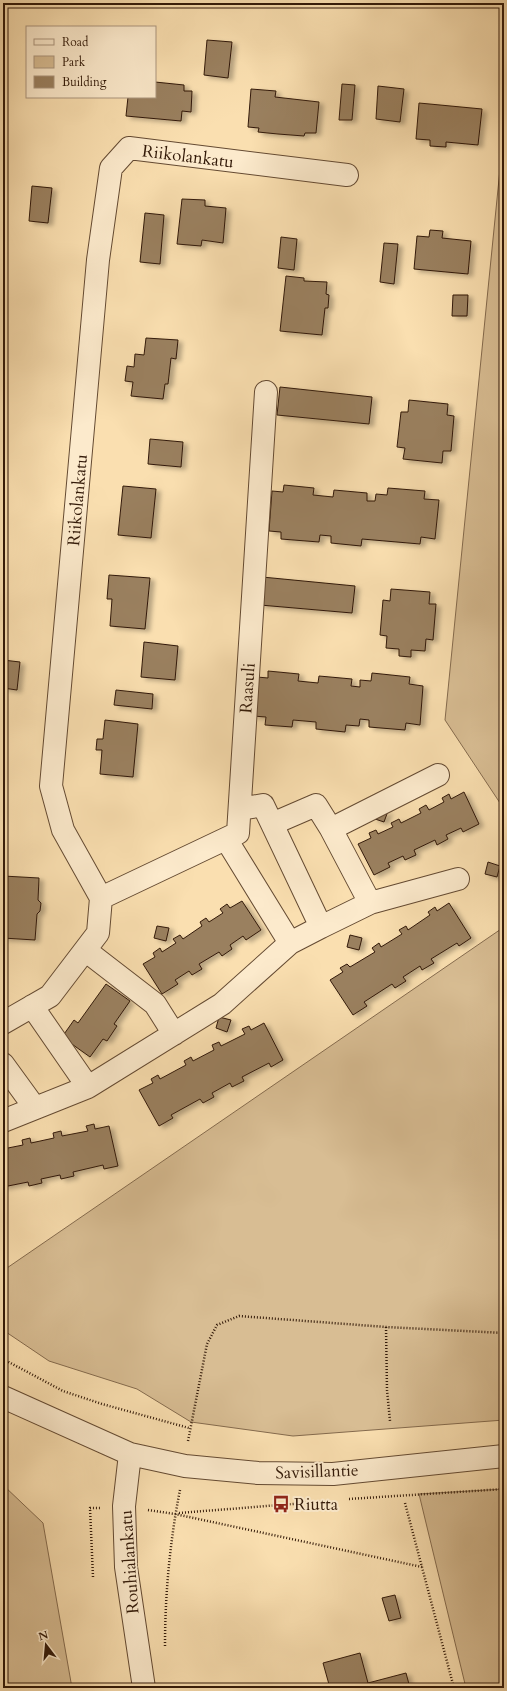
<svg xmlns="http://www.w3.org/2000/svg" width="507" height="1691" font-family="Cardo,serif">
<defs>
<filter id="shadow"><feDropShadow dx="4.5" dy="2.5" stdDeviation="2" flood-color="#0004"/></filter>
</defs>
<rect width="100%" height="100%" fill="#fadfb0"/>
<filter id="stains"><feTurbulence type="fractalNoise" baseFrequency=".005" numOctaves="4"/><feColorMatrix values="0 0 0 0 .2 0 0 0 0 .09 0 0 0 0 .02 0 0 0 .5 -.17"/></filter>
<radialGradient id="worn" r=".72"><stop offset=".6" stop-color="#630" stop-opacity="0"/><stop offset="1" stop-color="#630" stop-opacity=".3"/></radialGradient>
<!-- green -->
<path fill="#d8bd93" stroke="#856b4e" d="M504,129V809L445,720Z
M504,927V1420L293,1436L191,1422L137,1389L49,1361L3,1330V1269L4,1270Z
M3,1485L43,1523L72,1688H3Z
M504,1489V1688H466L419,1494Z"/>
<!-- building -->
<path fill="#9a805f" stroke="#321908" filter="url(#shadow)" d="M207,40L232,42L228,78L204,75Z
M155,82L184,85V91H192L191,112L182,111L181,121L126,116L128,97H155Z
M342,84L355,85L352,120H339Z
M378,86L404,89L400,122L376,119Z
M251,89L276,91L275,97L319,102L316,133H305L304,136L278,134L258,132L259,128L248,127Z
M419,103L482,109L478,145L446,142V147L430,146V140L416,139Z
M32,186L52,188L48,223L29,221Z
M182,199L205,200V206L226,208L223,243L202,240L201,246L177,244Z
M145,213L164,215L160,264L140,262Z
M430,230L443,231L442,238L471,241L468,274L414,269L417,236L429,237Z
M281,237L297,239L294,270L278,268Z
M384,243L398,244L394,284L380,282Z
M286,276L304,278V281L327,282L326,294L329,295L328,308H325L322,335L280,331Z
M453,295H468L467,316H452Z
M146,338L178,340L176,359L171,358L168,384H165L163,399L131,396L133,382L125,381L127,366L134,367L135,354L144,355Z
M280,387L372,397L369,424L277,415Z
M409,400L448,404L447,415L454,416L451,451H443L442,463L403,459L405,448L397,447L401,412H408Z
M150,439L183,442L181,467L148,464Z
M284,485L314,488L313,495L333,497L334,490L367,493V501H375L376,494L387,495L388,488L425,491L424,499L439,500L435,539L421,537L420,544L362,539L361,546L331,543V536L320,535L319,542L281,539V532L269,531L272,491L283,492Z
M123,486L156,489L151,538L118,535Z
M109,575L150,578L145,629L110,626L112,599H107Z
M262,577L355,586L352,613L260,605Z
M391,589L430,592L429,604H436L433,640L426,639L425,651L411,650V657L399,656V649L386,648L387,636L380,635L383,600L390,601Z
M144,642L178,646L175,680L141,677Z
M3,660L20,662L17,690L3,688Z
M268,671L299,674L298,681L318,683L319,676L352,679L351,686L360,687V680L371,681L372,673L410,677L409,684L423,686L420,725L406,723L405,730L369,727V720L360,719L359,726L346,725L345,732L316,729V722L293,720L292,727L265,725L266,717L253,716L257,677L268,678Z
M116,690L153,694L152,709L114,705Z
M105,720L138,724L133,777L100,774L102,750H96L97,739H103Z
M464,792L479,824L463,832L461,828L446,835L448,839L437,845L435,840L414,850L416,855L405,860L403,856L388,863L390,867L374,875L358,844L371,838L369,833L376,830L378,834L393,827L391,823L399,819L401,823L421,813L419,809L426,805L429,810L444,802L442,798L449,794L451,799Z
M388,811L384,822L372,818Z
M488,862L500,866L497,877L485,874Z
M3,876L39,878L38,900L41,903L40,911L37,914L35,940L3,938Z
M242,901L261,930L246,940L243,936L230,945L232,949L222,956L219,952L199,964L202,969L192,975L189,971L175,980L178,984L162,994L143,964L155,957L153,953L160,948L162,952L176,943L173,939L180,935L183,939L202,926L200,922L206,918L209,922L223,913L220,909L227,904L230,908Z
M449,903L471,938L459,946L457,943L431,959L434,963L422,970L420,966L403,977L406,981L395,988L392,984L364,1002L367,1006L353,1015L330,980L343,972L340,968L347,964L350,967L375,952L372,948L379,943L381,947L402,934L399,930L406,926L408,930L430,915L428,912L435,907L437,911Z
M157,926L169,928L166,941L154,938Z
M350,935L362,938L359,950L347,947Z
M106,984L130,1001L114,1024L117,1026L107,1041L103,1039L90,1057L62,1037L74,1020L78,1023Z
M219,1017L231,1020L227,1032L216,1028Z
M264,1023L283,1060L271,1067L269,1063L242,1077L244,1081L232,1087L230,1083L212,1093L214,1097L203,1103L200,1099L171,1115L173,1118L159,1126L139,1090L153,1083L151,1079L158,1075L160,1079L186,1065L184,1061L191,1057L193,1061L214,1050L212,1045L219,1042L221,1046L245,1034L242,1029L249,1026L251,1030Z
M94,1124L95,1129L109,1126L118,1166L104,1169L103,1165L73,1172L74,1176L61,1179L60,1175L41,1179L42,1183L29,1186L28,1182L3,1187V1149L23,1145L22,1140L30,1138L31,1143L54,1138L53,1133L61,1131L62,1136L88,1131L86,1126Z
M395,1595L401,1618L389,1621L382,1598Z
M360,1653L368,1683L406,1673L410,1688H330L323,1663Z"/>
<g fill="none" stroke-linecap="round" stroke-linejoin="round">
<!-- minor casing -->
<g stroke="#644a32" stroke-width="24">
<path id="minor" d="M240,809L263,805L321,927L290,943
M272,824L316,805L331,829
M101,898L238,833L266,392
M370,903L331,829L438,775
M321,927L370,903L458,879
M85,950L155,1004L174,1034
M32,1006L88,1087L222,1004L290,943L226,839
M3,1023L50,996L98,933L101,898L63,830L51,786L98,260L111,168L129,148L347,175
M3,1064L35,1108
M3,1121L88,1087
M3,1397L130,1454L185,1466L258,1473L333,1474L504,1456
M130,1454L124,1506L126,1567L144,1688"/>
</g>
<!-- path -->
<path stroke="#321908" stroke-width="2.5" stroke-dasharray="1 2" stroke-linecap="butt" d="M386,1327L387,1390L390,1421
M3,1359L63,1391L102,1404L189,1428
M188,1441L207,1344L217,1325L239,1316L386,1327L504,1333
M349,1499L504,1489
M405,1503L454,1688
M148,1510L175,1514L422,1567
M179,1513L330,1501
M93,1577L90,1508H100
M165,1646C165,1594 170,1540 180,1490"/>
<!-- minor -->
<use href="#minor" stroke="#fceacc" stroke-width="22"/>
</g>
<!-- icons -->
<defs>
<g id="bus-bare" transform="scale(1.38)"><path d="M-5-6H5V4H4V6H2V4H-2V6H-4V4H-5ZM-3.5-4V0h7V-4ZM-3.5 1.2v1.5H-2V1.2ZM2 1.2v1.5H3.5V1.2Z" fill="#8f2418" stroke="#fceacc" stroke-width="2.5" paint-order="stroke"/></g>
</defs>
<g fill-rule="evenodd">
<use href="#bus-bare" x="281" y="1504"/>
</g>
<g text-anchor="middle" stroke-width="4" stroke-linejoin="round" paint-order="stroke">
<!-- street labels -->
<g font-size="17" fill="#321908" stroke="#fceacc">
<text transform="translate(188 156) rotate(7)" y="6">Riikolankatu</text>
<text transform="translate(77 500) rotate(-85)" y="6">Riikolankatu</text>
<text transform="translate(247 688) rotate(-86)" y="6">Raasuli</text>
<text transform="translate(317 1471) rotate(-2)" y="6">Savisillantie</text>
<text transform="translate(129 1562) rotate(-94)" y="6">Rouhialankatu</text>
</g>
<!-- poi labels -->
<g font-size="17" fill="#321908" stroke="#fceacc" text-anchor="start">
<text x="294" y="1510">Riutta</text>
</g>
</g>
<!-- margin -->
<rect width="507" height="1691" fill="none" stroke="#fadfb0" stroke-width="16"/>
<rect x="4" y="4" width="499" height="1683" fill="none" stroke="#321908" stroke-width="2"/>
<rect x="8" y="8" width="491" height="1675" fill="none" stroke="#321908"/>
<!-- legend -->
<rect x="26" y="26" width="130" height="72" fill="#fceacc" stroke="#ab967e"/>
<rect x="34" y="39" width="20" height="6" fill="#fceacc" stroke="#ab967e"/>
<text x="62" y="46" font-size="12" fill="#321908">Road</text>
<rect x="34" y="56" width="20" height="12" fill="#d8bd93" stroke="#ab967e"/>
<text x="62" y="66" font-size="12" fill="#321908">Park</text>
<rect x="34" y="76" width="20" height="12" fill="#9a805f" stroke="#ab967e"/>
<text x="62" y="86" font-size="12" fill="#321908">Building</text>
<!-- north arrow -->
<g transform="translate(46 1645) rotate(344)" stroke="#fceacc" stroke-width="3" paint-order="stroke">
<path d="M0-3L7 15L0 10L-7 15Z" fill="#321908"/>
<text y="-6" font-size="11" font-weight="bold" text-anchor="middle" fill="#321908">N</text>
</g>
<rect width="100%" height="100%" filter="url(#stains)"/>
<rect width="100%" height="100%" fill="url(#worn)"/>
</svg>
